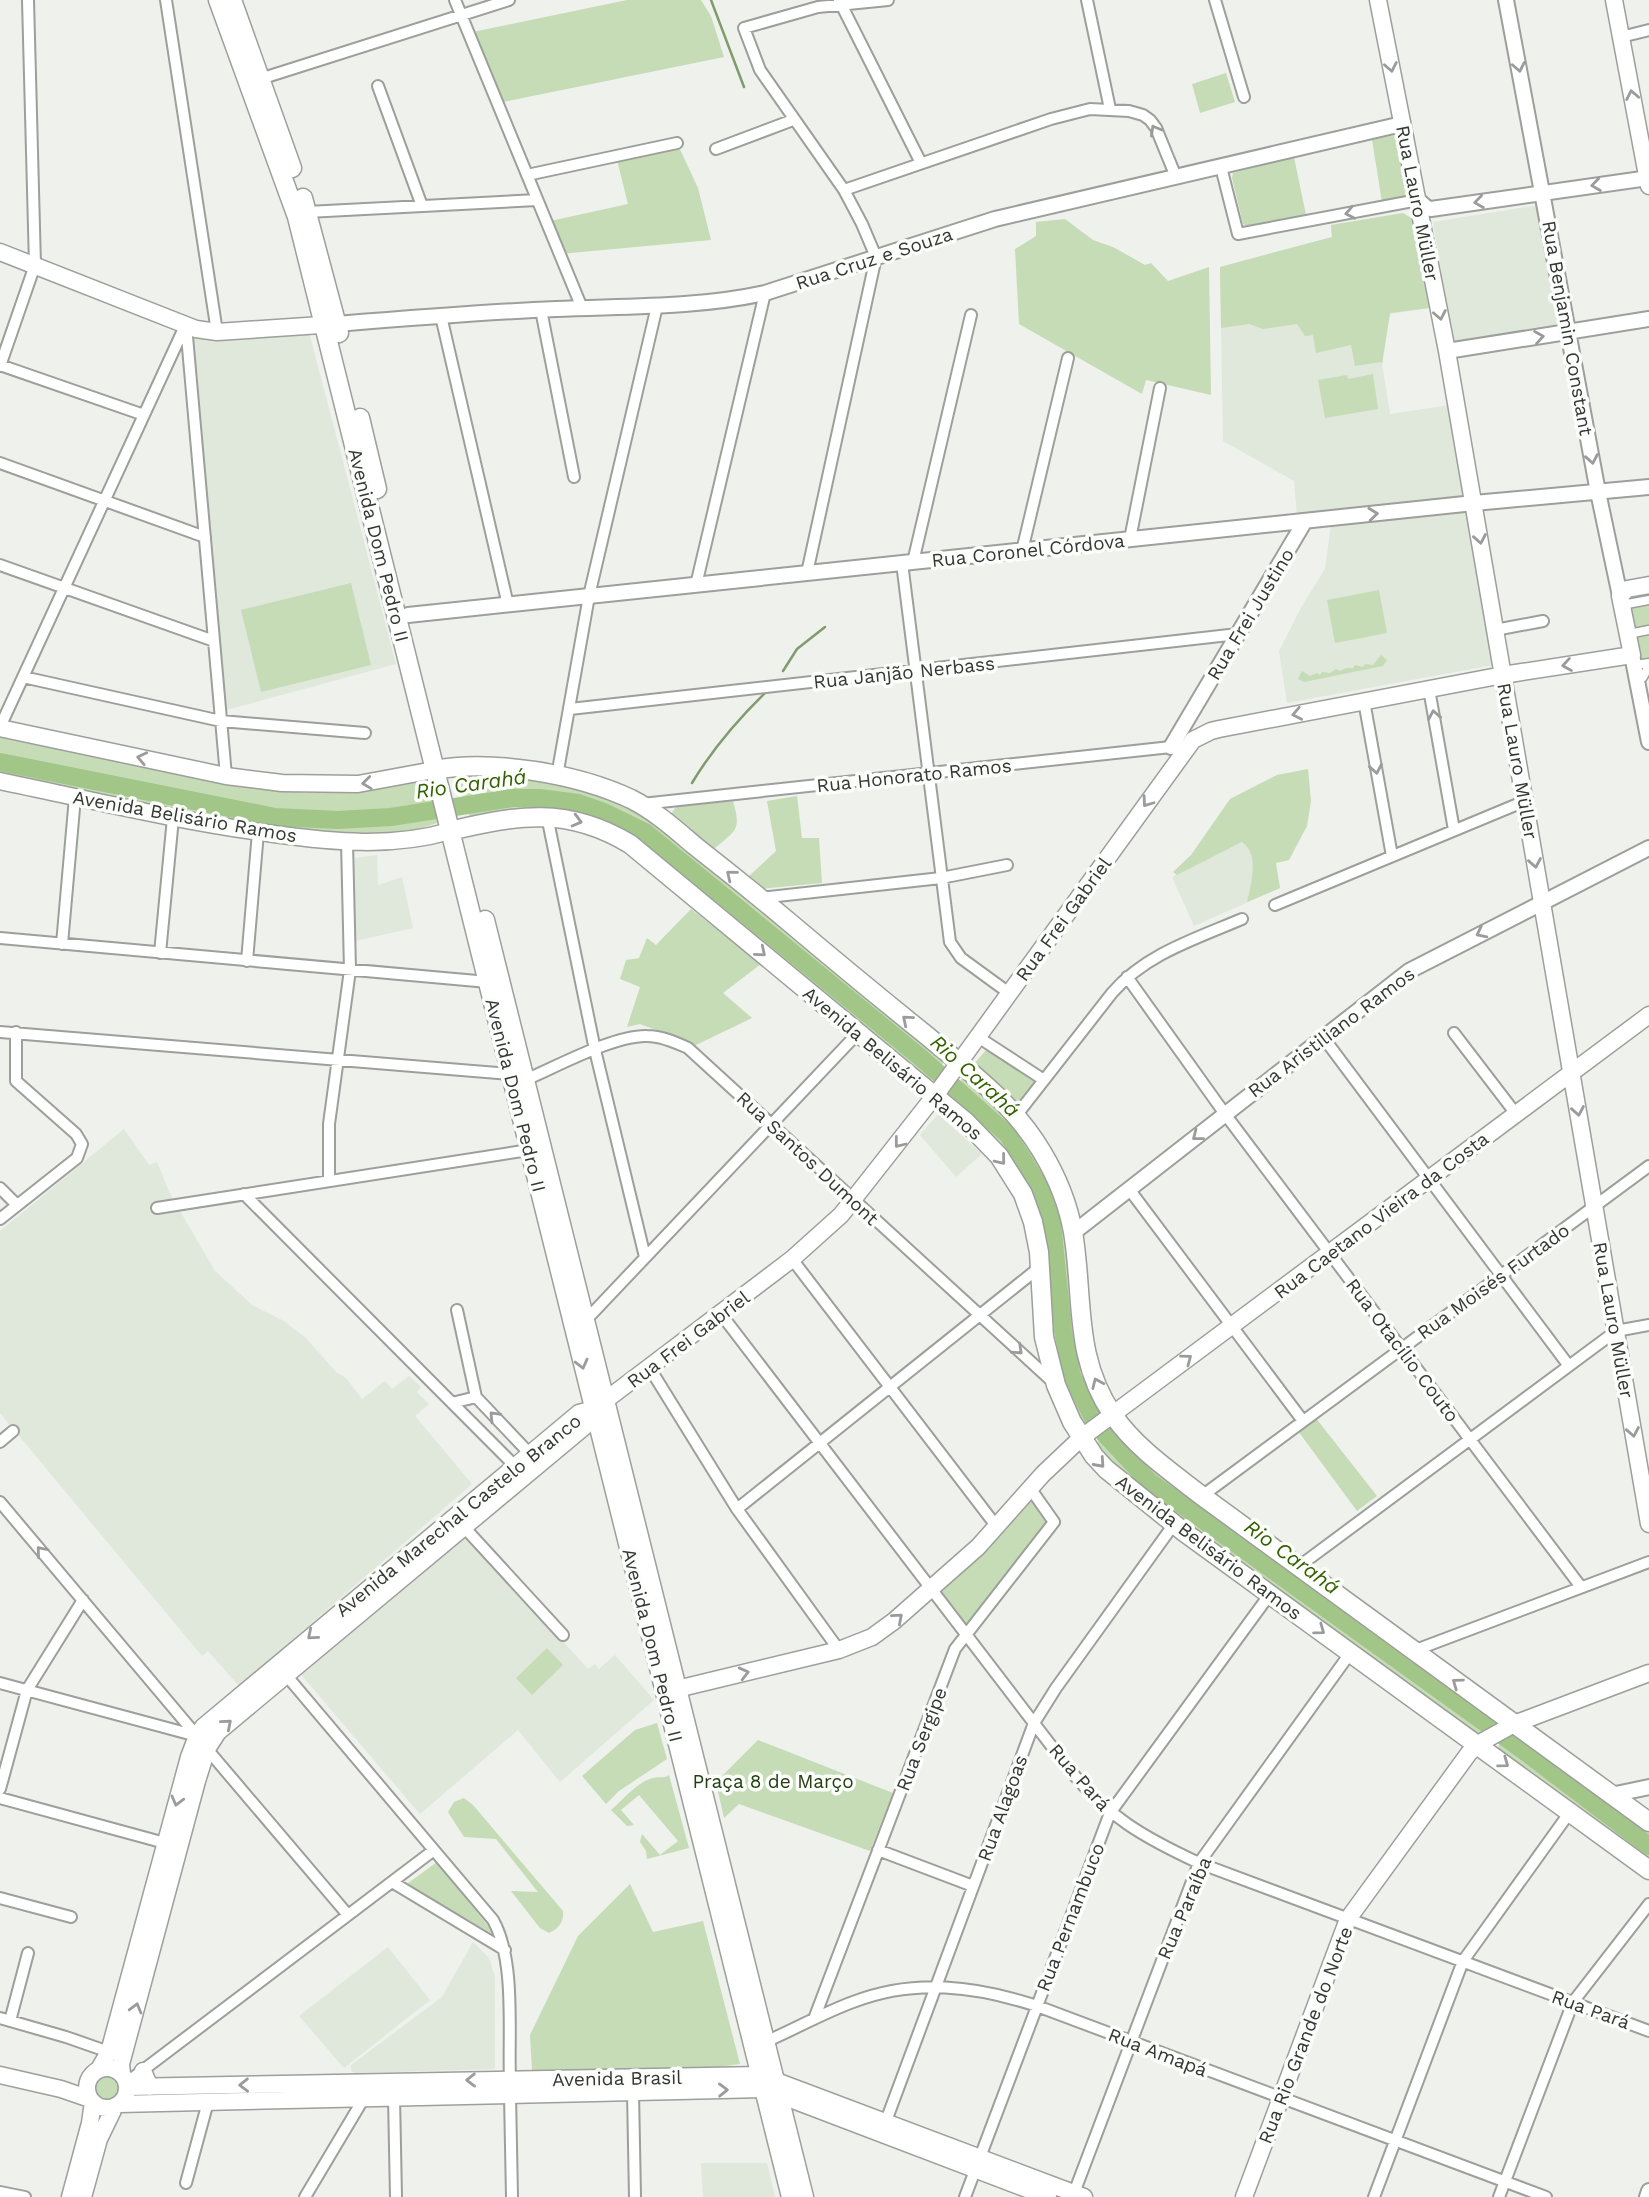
<svg xmlns="http://www.w3.org/2000/svg" width="1649" height="2197" font-family="'Work Sans',sans-serif">
<rect width="100%" height="100%" fill="#eef1ec"/>
<!-- built -->
<path fill="#e0e7db" d="M1539,205L1560,328L1454,347L1433,222Z
M1403,213L1411,218L1429,308L1390,314L1382,364L1390,414L1450,405L1465,496L1297,515L1294,481L1223,441L1220,267L1332,237L1331,225Z
M309,332L396,664L226,710L193,337L214,340Z
M1468,509L1493,665L1287,703L1279,651L1302,606L1325,569L1331,525Z
M1267,830L1280,888L1194,926L1172,877Z
M377,855L378,885L402,877L413,928L355,941V858Z
M938,1114L982,1154L956,1177L920,1135Z
M124,1129L149,1165L157,1162L170,1194L215,1271L252,1305L284,1321L306,1338L336,1372L346,1378L362,1399L385,1381L392,1389L409,1376L421,1387L417,1392L429,1404L415,1416L472,1484L239,1686L208,1651L202,1656L0,1413V1231Z
M464,1532L588,1669L595,1664L599,1669L615,1655L654,1700L560,1782L518,1730L420,1814L298,1671Z
M473,1942L489,1958L495,1977V2069L356,2073L351,2071V2065L442,1997Z
M388,1947L430,2000L344,2068L299,2016Z
M701,2163H767L775,2197H703Z"/>
<!-- green -->
<path fill="#c5dcb6" d="M627,0H701L711,16L724,57L498,103L468,33Z
M1226,73L1235,102L1200,113L1192,84Z
M1395,135L1399,137L1409,190L1403,198L1382,202L1372,140Z
M677,143L698,188L711,240L560,254L546,222L628,204L616,156Z
M1294,157L1306,215L1247,226L1243,224L1232,178L1233,173Z
M1403,213L1411,218L1429,308L1390,313L1382,364L1381,362L1355,366L1351,345L1316,353L1313,335L1305,336L1297,324L1263,329L1249,324L1221,328L1220,267L1332,237L1331,225Z
M1065,219L1093,240L1113,247L1145,265L1151,263L1168,281L1209,267L1211,395L1146,380L1142,394L1019,324L1015,249L1036,236V222Z
M1373,374L1378,409L1325,418L1318,380L1347,375L1348,379Z
M351,583L371,665L261,692L241,610Z
M1649,586V676L1636,678L1622,593Z
M1379,590L1387,633L1335,643L1327,600Z
M1381,655L1387,660L1383,666L1304,682L1298,679L1302,671L1310,676L1317,673L1320,675L1322,672L1330,673L1336,669L1340,671L1346,668H1353L1355,665L1363,667L1365,664L1373,665Z
M0,736L194,777L305,793H338L377,789L431,779L442,821C366,854 231,822 152,806C101,796 51,786 0,776Z
M1308,769L1311,801L1307,826L1289,860L1276,863L1280,888L1247,902C1251,884 1260,854 1242,842L1177,875L1173,872L1191,855L1230,799L1277,775Z
M466,774L526,776L629,802L946,1059L931,1080L644,845L537,810L504,811L470,816L466,811L459,782Z
M797,796L802,838H819L822,883L760,889L747,878L776,851L767,801Z
M733,801C742,832 735,830 713,850L670,815L676,807Z
M691,909L761,964L723,993L752,1018L696,1045L640,1024L627,1027L640,987L620,979L626,960L639,958L647,938L656,945Z
M987,1049L1038,1081L1019,1106L973,1065Z
M965,1074L1029,1140L1058,1200L1100,1405V1410L1086,1423H1082L1066,1386L1057,1354L1049,1250L1038,1209L949,1098Z
M1315,1417L1377,1496L1357,1511L1298,1431Z
M1112,1426L1498,1721L1497,1727L1485,1734L1476,1736L1139,1486L1113,1465L1096,1444Z
M1029,1492L1051,1522L966,1631L934,1588Z
M547,1648L563,1665L532,1695L516,1678Z
M657,1723L667,1759L619,1791L606,1804L582,1776L635,1730Z
M1512,1735L1520,1737L1649,1829V1860L1498,1749L1500,1741Z
M758,1740L893,1793L870,1851L739,1804L724,1818L716,1782Z
M669,1775L689,1848L647,1859L646,1851L640,1842L642,1834L660,1855L678,1841L639,1795L621,1810L634,1825L627,1826L611,1810C623,1800 637,1782 653,1778C660,1776 663,1779 669,1775Z
M464,1798L473,1805L563,1911C564,1922 559,1928 549,1933L540,1928L511,1891L538,1892L496,1839L464,1837L448,1812L454,1802Z
M437,1862L496,1936L407,1884Z
M630,1884L653,1932L703,1921L740,2064L674,2073L551,2076L532,2070L530,2035L578,1936Z
M94 2088a14 14 0 1 1 28 0a14 14 0 1 1-28 0Z"/>
<g fill="none" stroke-linecap="round" stroke-linejoin="round">
<!-- stream -->
<path stroke="#819b6e" stroke-width="2.5" d="M711,0L744,87
M783,671L797,649L825,627
M692,783C713,748 737,720 767,691
M645,832L650,826"/>
<!-- river -->
<path stroke="#a1c687" stroke-width="18" d="M0,762L275,817L338,820L391,817L512,798H540L578,803L604,812L645,832L920,1057L1008,1135L1041,1189L1052,1223L1063,1331L1072,1377L1098,1427L1149,1481L1524,1751L1649,1846"/>
<!-- pedestrian casing -->
<g stroke="#9c9f9a" stroke-width="11">
<path id="pedestrian" d="M1622,605L1649,600
M1628,634L1649,630
M1634,665L1649,663
M1643,677L1649,666"/>
</g>
<!-- minor casing -->
<g stroke="#9c9f9a" stroke-width="14">
<path id="minor" d="M166,0L217,332
M455,0L582,308
M839,0L921,163
M1087,0L1110,109
M1215,0L1244,97
M1621,37L1649,30
M260,79L509,0
M378,86L422,206
M716,149L793,120
M1221,167L1238,234L1418,200
M527,175L677,143
M844,190L1051,119L1090,109L1129,111L1143,115L1150,120L1156,128L1176,177
M307,212L537,200
M541,310L574,477
M441,316L508,605
M186,325L226,776
M0,365L144,415
M0,366L35,265L28,0
M0,463L205,537
M1130,539L1160,388
M1022,551L1068,358
M913,562L971,315
M902,563L950,942L961,958L1009,993
M0,565L214,641
M807,573L876,257L862,224L844,190L760,70L744,28L818,7L888,0
M696,585L765,293
M1495,630L1543,621
M23,677L221,721L365,733
M1429,689L1454,830
M1364,701L1392,856
M570,709L1238,634
M0,727L185,326
M557,776L589,596L657,306
M642,804L1171,747
M547,816L595,1050L645,1257
M760,898L941,878L1007,865
M1275,905L1525,801
M0,938L488,982
M62,944L75,797
M160,953L173,818
M247,961L258,832
M1127,977L1225,1114L1581,1587
M0,1032L510,1074
M1454,1033L1516,1114
M978,1037L1044,1080
M1323,1037L1569,1366
M525,1080C556,1067 614,1035 647,1036C661,1036 675,1042 688,1048L1054,1383
M1016,1116L1112,993C1146,954 1195,939 1242,919
M329,1181V1124L350,970L347,842
M0,1188L17,1205
M1129,1189L1303,1421
M244,1194L515,1466
M157,1208L529,1150
M0,1219L77,1158L82,1144L76,1134L16,1081V1032
M792,1259L997,1527
M457,1310L476,1397
M721,1314L1069,1769C1108,1817 1143,1837 1199,1863L1649,2031
M586,1320L858,1033
M649,1367L737,1509L839,1650
M452,1403L476,1397L530,1454
M0,1442L13,1431
M1202,1496L1649,1166
M0,1502L197,1736
M737,1509L1040,1267
M464,1527L563,1635
M1298,1567L1616,1331L1649,1325
M1413,1651L1649,1562
M286,1675L493,1920C516,1961 508,2033 510,2080
M0,1683L197,1736
M207,1749L348,1915
M0,1789L27,1690L83,1600
M0,1798L165,1843
M878,1850L973,1886
M392,1882L505,1950
M0,1898L71,1917
M0,2018L66,2037L109,2052
M814,2019L955,1649L1054,1522L1030,1488
M10,2021L28,1953
M765,2042C795,2029 823,2013 853,2002C915,1978 976,1986 1037,2006L1546,2197
M126,2083L434,1850
M633,2092L635,2197
M510,2095L512,2197
M394,2097L396,2197
M886,2121L1034,1723L1056,1688L1174,1524
M186,2183L208,2102
M0,2192L25,2197
M1074,2193L1199,1863L1351,1652
M305,2197L364,2098
M965,2197L1110,1813L1270,1594
M1374,2197L1463,1961L1570,1812
M1499,2197L1573,2002L1649,1904"/>
</g>
<!-- tertiary casing -->
<g stroke="#9c9f9a" stroke-width="18">
<path id="tertiary" d="M1506,0L1598,492L1620,596
M1418,200L1427,208L1431,209L1649,178
M337,324C410,318 483,312 556,309C626,306 696,308 765,293L995,219L1402,124
M1447,351L1649,319
M408,615L1474,503L1649,487
M1632,655L1649,742
M1171,747L1305,521
M1073,1233L1409,971L1649,848
M1611,1795L1649,1787
M1647,2197L1649,2191"/>
</g>
<!-- secondary casing -->
<g stroke="#9c9f9a" stroke-width="19">
<path id="secondary" d="M1378,0L1447,351L1649,1524
M1614,0L1649,186
M0,252L196,329L217,332L336,324
M0,728L226,776L282,783L358,784L434,770
M0,781C91,800 182,822 274,834C333,842 392,848 450,831
M677,1689L839,1650L872,1637L894,1621L978,1547L1043,1474L1081,1438L1649,1015
M87 2088a20 20 0 1 1 40 0a20 20 0 1 1-40 0Z
M99,2069L109,2052L189,1757L197,1736L203,1727L579,1413L594,1409
M143,2071L150,2087
M122,2074L121,2064L197,1781L207,1749L218,1732L584,1427L594,1409L792,1259L841,1215L940,1089L1193,740L1211,731L1219,729L1503,675L1632,655L1620,596L1627,589L1649,585
M0,2075L61,2089L90,2099
M127,2087L760,2075L1084,2197
M119,2104L764,2089L1048,2197
M70,2197L90,2123L93,2102
M83,2197L99,2139L115,2106
M1244,2197L1348,1919L1469,1753L1478,1744L1514,1724L1649,1673"/>
</g>
<!-- primary casing -->
<g stroke="#9c9f9a" stroke-width="21">
<path id="primary" d="M218,0L297,217L791,2197
M232,0L292,168
M303,198L339,333
M360,418L377,489
M434,770C492,759 578,774 631,799C655,811 675,829 695,846C727,871 758,896 789,922C834,960 880,998 926,1035C968,1070 1014,1104 1042,1152C1057,1177 1068,1204 1073,1232C1084,1297 1073,1357 1113,1415C1136,1448 1170,1471 1202,1496L1649,1822
M450,831C518,815 567,806 630,844L966,1122L999,1156L1023,1194L1033,1222L1039,1252L1044,1337L1056,1385L1072,1422L1094,1456L1106,1469L1184,1532L1649,1870
M485,920L804,2197"/>
</g>
<!-- pedestrian -->
<use href="#pedestrian" stroke="#fff" stroke-width="8"/>
<!-- minor -->
<use href="#minor" stroke="#fff" stroke-width="10"/>
<!-- tertiary -->
<use href="#tertiary" stroke="#fff" stroke-width="14"/>
<!-- secondary -->
<use href="#secondary" stroke="#fff" stroke-width="16"/>
<!-- primary -->
<use href="#primary" stroke="#fff" stroke-width="18"/>
</g>
<!-- one-way arrows -->
<defs><path id="oneway-chevron" d="M-2-3.5L2.5 0L-2 3.5" fill="none" stroke-width="1.6" stroke-linecap="round" stroke-linejoin="round" transform="scale(1.75)"/></defs>
<g stroke="#9a9b9a">
<use href="#oneway-chevron" transform="translate(1391 67) rotate(79)"/>
<use href="#oneway-chevron" transform="translate(1519 67) rotate(79)"/>
<use href="#oneway-chevron" transform="translate(1632 95) rotate(-101)"/>
<use href="#oneway-chevron" transform="translate(1155 130) rotate(-120)"/>
<use href="#oneway-chevron" transform="translate(1596 185) rotate(172)"/>
<use href="#oneway-chevron" transform="translate(1479 202) rotate(172)"/>
<use href="#oneway-chevron" transform="translate(1350 213) rotate(169)"/>
<use href="#oneway-chevron" transform="translate(1440 315) rotate(79)"/>
<use href="#oneway-chevron" transform="translate(1539 337) rotate(-9)"/>
<use href="#oneway-chevron" transform="translate(1592 459) rotate(80)"/>
<use href="#oneway-chevron" transform="translate(1373 514) rotate(-6)"/>
<use href="#oneway-chevron" transform="translate(1480 539) rotate(80)"/>
<use href="#oneway-chevron" transform="translate(1567 665) rotate(171)"/>
<use href="#oneway-chevron" transform="translate(1297 714) rotate(169)"/>
<use href="#oneway-chevron" transform="translate(1434 715) rotate(-100)"/>
<use href="#oneway-chevron" transform="translate(142 758) rotate(-168)"/>
<use href="#oneway-chevron" transform="translate(1376 769) rotate(80)"/>
<use href="#oneway-chevron" transform="translate(367 783) rotate(173)"/>
<use href="#oneway-chevron" transform="translate(1147 802) rotate(126)"/>
<use href="#oneway-chevron" transform="translate(577 821) rotate(15)"/>
<use href="#oneway-chevron" transform="translate(1535 863) rotate(80)"/>
<use href="#oneway-chevron" transform="translate(731 875) rotate(-141)"/>
<use href="#oneway-chevron" transform="translate(1481 933) rotate(153)"/>
<use href="#oneway-chevron" transform="translate(761 952) rotate(40)"/>
<use href="#oneway-chevron" transform="translate(907 1020) rotate(-140)"/>
<use href="#oneway-chevron" transform="translate(1578 1111) rotate(80)"/>
<use href="#oneway-chevron" transform="translate(1197 1136) rotate(142)"/>
<use href="#oneway-chevron" transform="translate(899 1143) rotate(128)"/>
<use href="#oneway-chevron" transform="translate(1001 1160) rotate(51)"/>
<use href="#oneway-chevron" transform="translate(1018 1350) rotate(43)"/>
<use href="#oneway-chevron" transform="translate(1187 1359) rotate(-37)"/>
<use href="#oneway-chevron" transform="translate(582 1364) rotate(76)"/>
<use href="#oneway-chevron" transform="translate(1097 1383) rotate(-114)"/>
<use href="#oneway-chevron" transform="translate(494 1416) rotate(-134)"/>
<use href="#oneway-chevron" transform="translate(1633 1432) rotate(80)"/>
<use href="#oneway-chevron" transform="translate(1100 1463) rotate(48)"/>
<use href="#oneway-chevron" transform="translate(41 1551) rotate(-130)"/>
<use href="#oneway-chevron" transform="translate(898 1618) rotate(-41)"/>
<use href="#oneway-chevron" transform="translate(1320 1630) rotate(36)"/>
<use href="#oneway-chevron" transform="translate(312 1635) rotate(140)"/>
<use href="#oneway-chevron" transform="translate(744 1673) rotate(-14)"/>
<use href="#oneway-chevron" transform="translate(1457 1683) rotate(-144)"/>
<use href="#oneway-chevron" transform="translate(227 1724) rotate(-41)"/>
<use href="#oneway-chevron" transform="translate(1504 1763) rotate(36)"/>
<use href="#oneway-chevron" transform="translate(177 1801) rotate(105)"/>
<use href="#oneway-chevron" transform="translate(136 2008) rotate(-75)"/>
<use href="#oneway-chevron" transform="translate(471 2080) rotate(179)"/>
<use href="#oneway-chevron" transform="translate(244 2085) rotate(179)"/>
<use href="#oneway-chevron" transform="translate(723 2090) rotate(-1)"/>
</g>
<g text-anchor="middle" stroke-width="7" stroke-linejoin="round" paint-order="stroke">
<!-- street labels -->
<g font-size="19" fill="#363735" stroke="#fbfefa">
<text transform="translate(1418 203) rotate(79)" y="7">Rua Lauro Müller</text>
<text transform="translate(874 258) rotate(-18)" y="7">Rua Cruz e Souza</text>
<text transform="translate(1568 328) rotate(80)" y="7">Rua Benjamin Constant</text>
<text transform="translate(379 545) rotate(76)" y="7">Avenida Dom Pedro II</text>
<text transform="translate(1028 550) rotate(-6)" y="7">Rua Coronel Córdova</text>
<text transform="translate(1250 614) rotate(-59)" y="7">Rua Frei Justino</text>
<text transform="translate(904 672) rotate(-6)" y="7">Rua Janjão Nerbass</text>
<text transform="translate(1518 761) rotate(80)" y="7">Rua Lauro Müller</text>
<text transform="translate(914 775) rotate(-6)" y="7">Rua Honorato Ramos</text>
<text transform="translate(185 816) rotate(10)" y="7">Avenida Belisário Ramos</text>
<text transform="translate(1063 919) rotate(-54)" y="7">Rua Frei Gabriel</text>
<text transform="translate(1331 1032) rotate(-37)" y="7">Rua Aristiliano Ramos</text>
<text transform="translate(893 1063) rotate(40)" y="7">Avenida Belisário Ramos</text>
<text transform="translate(516 1095) rotate(76)" y="7">Avenida Dom Pedro II</text>
<text transform="translate(808 1158) rotate(43)" y="7">Rua Santos Dumont</text>
<text transform="translate(1381 1215) rotate(-37)" y="7">Rua Caetano Vieira da Costa</text>
<text transform="translate(1493 1281) rotate(-36)" y="7">Rua Moisés Furtado</text>
<text transform="translate(1614 1320) rotate(80)" y="7">Rua Lauro Müller</text>
<text transform="translate(688 1339) rotate(-37)" y="7">Rua Frei Gabriel</text>
<text transform="translate(1403 1350) rotate(53)" y="7">Rua Otacílio Couto</text>
<text transform="translate(458 1515) rotate(-39)" y="7">Avenida Marechal Castelo Branco</text>
<text transform="translate(1209 1547) rotate(37)" y="7">Avenida Belisário Ramos</text>
<text transform="translate(653 1645) rotate(76)" y="7">Avenida Dom Pedro II</text>
<text transform="translate(921 1739) rotate(-69)" y="7">Rua Sergipe</text>
<text transform="translate(1080 1777) rotate(49)" y="7">Rua Pará</text>
<text transform="translate(1002 1808) rotate(-70)" y="7">Rua Alagoas</text>
<text transform="translate(1184 1908) rotate(-67)" y="7">Rua Paraíba</text>
<text transform="translate(1070 1917) rotate(-69)" y="7">Rua Pernambuco</text>
<text transform="translate(1591 2009) rotate(20)" y="7">Rua Pará</text>
<text transform="translate(1305 2035) rotate(-69)" y="7">Rua Rio Grande do Norte</text>
<text transform="translate(1158 2052) rotate(21)" y="7">Rua Amapá</text>
<text transform="translate(617 2078) rotate(-1)" y="7">Avenida Brasil</text>
</g>
<!-- park labels -->
<g font-size="19" fill="#253d11" stroke="#fbfefa">
<text x="773" y="1788">Praça 8 de Março</text>
</g>
<!-- water labels -->
<g font-size="21" font-style="italic" fill="#345f00" stroke="#fbfefa">
<text transform="translate(471 784) rotate(-8)" y="7">Rio Carahá</text>
<text transform="translate(975 1076) rotate(42)" y="7">Rio Carahá</text>
<text transform="translate(1292 1557) rotate(36)" y="7">Rio Carahá</text>
</g>
</g>
</svg>
